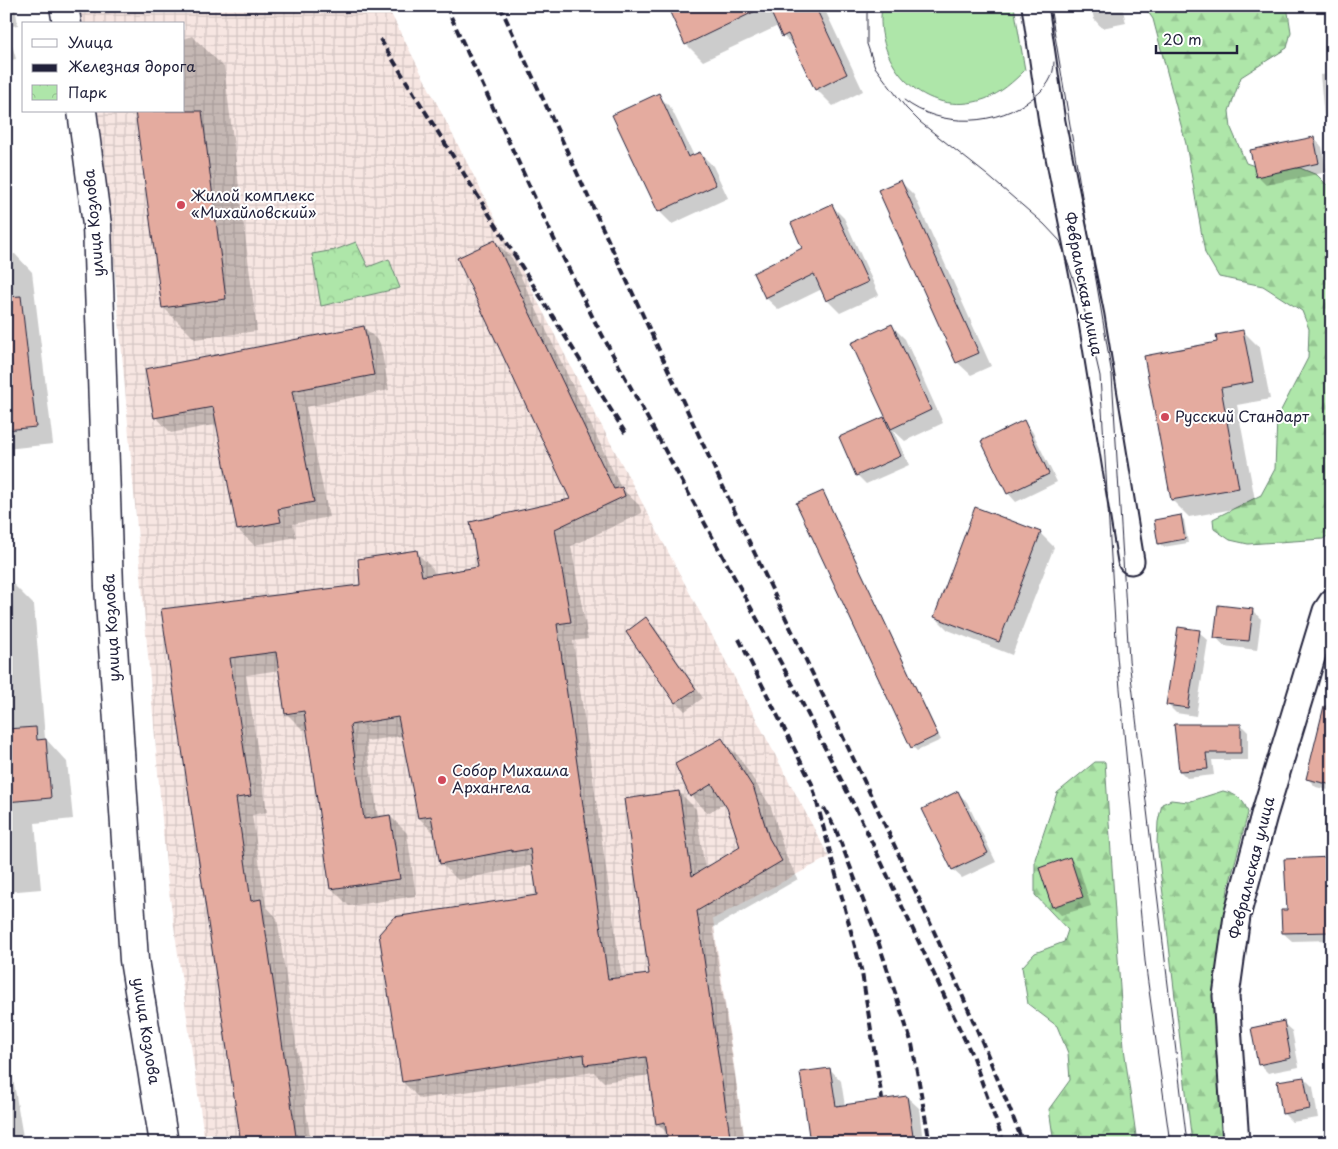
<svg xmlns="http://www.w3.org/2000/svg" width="1338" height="1149" font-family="'Playpen Sans',sans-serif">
<defs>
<pattern id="industrial-grid" width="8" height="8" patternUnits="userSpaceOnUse" patternTransform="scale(1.25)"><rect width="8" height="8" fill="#f7e6e2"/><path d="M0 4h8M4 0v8" fill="none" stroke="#d3c5c3"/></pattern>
<pattern id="forest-firs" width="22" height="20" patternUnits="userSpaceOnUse" patternTransform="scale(1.25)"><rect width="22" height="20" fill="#aee6a9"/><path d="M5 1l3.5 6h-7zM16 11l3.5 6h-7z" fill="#95c592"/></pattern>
<pattern id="park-crowns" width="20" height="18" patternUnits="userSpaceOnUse" patternTransform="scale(1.25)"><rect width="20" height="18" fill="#aee6a9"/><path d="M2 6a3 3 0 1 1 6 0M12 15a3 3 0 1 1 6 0" fill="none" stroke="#95c592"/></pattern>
</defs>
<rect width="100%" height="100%" fill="#fff"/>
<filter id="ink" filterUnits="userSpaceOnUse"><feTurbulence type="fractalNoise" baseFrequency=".02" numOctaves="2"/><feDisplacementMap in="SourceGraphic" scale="10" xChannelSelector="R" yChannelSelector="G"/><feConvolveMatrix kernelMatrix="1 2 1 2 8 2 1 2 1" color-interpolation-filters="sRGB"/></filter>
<g filter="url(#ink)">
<!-- industrial -->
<path fill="url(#industrial-grid)" d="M79,6H387L588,400L829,857L713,919L745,1143H205L167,877L111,226L97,111H184V24H83Z"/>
<!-- grass -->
<path fill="#aee6a9" stroke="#688472" d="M882,6H1014L1025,70C1013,82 1001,93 985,99C925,120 873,65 882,6Z"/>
<!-- forest -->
<path fill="url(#forest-firs)" stroke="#688472" d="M1144,6H1287L1291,32L1287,48L1241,77L1229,111L1231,128L1246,163L1263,169L1300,168L1317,175L1330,188L1332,533L1323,539L1248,544L1230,540L1214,529L1213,519L1261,495L1275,469L1277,418L1308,358L1309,329L1302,311L1263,286L1219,277L1205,253L1186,144L1153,19Z
M1095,762H1105L1124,1048L1137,1143H1054L1049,1109L1070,1080L1068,1053L1057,1026L1028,1004L1022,967L1035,953L1064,942L1068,930L1035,895V859L1057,793Z
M1223,791C1236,794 1245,800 1248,813L1228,889L1215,980L1227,1143H1192L1157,843L1158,822L1162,804L1171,800L1188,802Z"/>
<!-- park -->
<path fill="url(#park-crowns)" stroke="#688472" d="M356,242L368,267L389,259L400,288L321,306L312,254L335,250Z"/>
<!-- shadow -->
<path fill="#0003" d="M6,6H15L18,25L7,27L16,59L6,61Z
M668,6H823L863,91L833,106L816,89L798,50L783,36L778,26L703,61L686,44Z
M1091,6H1122L1126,23L1102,28L1094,19Z
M192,36L224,67L257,331L195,339L163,307L184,111V39Z
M1332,74V126L1324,118L1320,75Z
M658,95L671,108L694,156L700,153L713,166L728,198L672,224L659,211Z
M6,98L9,101L13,125L6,126Z
M1314,138L1322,147L1327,172L1266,185L1257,176Z
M901,182L914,195L991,366L971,375L957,362Z
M832,206L844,218L879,295L840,313L827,300L822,289L779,310L766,298L755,273L804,249Z
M495,241L512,258L621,488L639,505L642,513L571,546L588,639L573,641L622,979L651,975L679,792L696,809L705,870L741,848L725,803L708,813L691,796L722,740L739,757L771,807L786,856L798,879L713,928L745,1143H669L668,1134L657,1123L650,1075L604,1082L594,1072L420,1099L403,1082L380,935L539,896L534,867L529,866L458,880L441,863L436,835L419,818L403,736L366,741L378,818L390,816L407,833L416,896L349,906L332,889L308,729L303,730L286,713L280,670L246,675L267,812L252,815L266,906L277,918L311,1143H242L163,610L361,586L416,552L433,569L435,575L479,568L572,500Z
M15,254L32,272L53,444L6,449V255Z
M892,326L905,339L943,423L905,441L893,430L909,465L866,484L858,476L841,437L883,418L890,425Z
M364,327L380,343L389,390L306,407L329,517L293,524L296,537L254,545L238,530L218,424L171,433L156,417Z
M1243,331L1260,348L1270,399L1237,405L1256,505L1189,517L1172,500L1146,357L1218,343Z
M1023,422L1032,431L1057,482L1016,502L1008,493Z
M822,493L826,497L941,740L917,751L913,747Z
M976,509L1041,534L1054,547L1012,655L948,630L935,617Z
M1180,516L1184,520L1188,543L1163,547L1159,543Z
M6,583H12L34,605L45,738L67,762L73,819L35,823L41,889L6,892Z
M1252,610L1261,619L1257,650L1224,646L1216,637Z
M646,619L655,628L703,698L685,711L676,702L627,632Z
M1199,632L1208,640L1196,716L1176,713L1168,705Z
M1241,725L1248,732V760H1212L1214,775L1187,778L1180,771Z
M1332,735V791L1316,787L1307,778Z
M958,793L967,802L996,862L962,878L953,870L924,810Z
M1332,858V940L1292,941L1283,933L1288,911Z
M1070,859L1079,867L1091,906L1061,915L1053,907Z
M1283,1023L1292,1031L1299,1067L1268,1073L1259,1064Z
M6,1037L24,1143H6Z
M830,1069L841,1081L845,1106L907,1097L919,1108L923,1143H811Z
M1304,1078L1313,1087L1318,1118L1292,1122L1283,1113Z"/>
<!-- building -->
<path fill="#e4ab9f" stroke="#22223b" d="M667,6H766L685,45Z
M768,6H815L847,74L815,90L788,34L782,37Z
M659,93L688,157L700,152L716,185L658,212L612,115Z
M135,111H202L226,299L162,308Z
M1314,137L1319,163L1256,177L1250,150Z
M901,180L979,353L956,363L878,190Z
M832,204L868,282L826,301L814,274L765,298L753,273L802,248L791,223Z
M495,240L614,489L622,487L625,496L555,529L571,622L557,624L608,979L649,974L624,799L679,791L692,876L740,847L727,808L712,784L690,797L675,764L722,738L754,789L769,838L782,861L697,911L731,1143H668L665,1122L656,1124L646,1057L585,1065L584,1054L402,1082L379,934L394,917L537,895L530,849L512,852V850L440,864L431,816L418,818L398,717L350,725L364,819L390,815L400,879L330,889L304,711L285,714L276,652L230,658L251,796L236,798L251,901L261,899L297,1143H241L161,609L360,585L358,559L417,550L422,576L478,567L470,522L570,499L457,258Z
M21,296L36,427L6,430V297Z
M892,324L931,410L891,429L851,343Z
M364,326L374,375L292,391L314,502L278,509L281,522L237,530L213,407L154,418L145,369Z
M1243,330L1253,382L1221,388L1239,488L1171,500L1144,356L1217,342L1216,335Z
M884,417L901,456L856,476L839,437Z
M1024,420L1049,474L1007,494L981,441Z
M823,491L938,735L911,748L796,503Z
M975,507L1041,532L999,642L934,617Z
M1181,515L1185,539L1158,544L1154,520Z
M1218,605L1253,609L1249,641L1214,638Z
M646,617L696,689L675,703L626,632Z
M1178,627L1200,630L1188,708L1166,705Z
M1324,706L1332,707V785L1306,779Z
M1174,724H1241V753H1206L1208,769L1179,771Z
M36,727L37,740L46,739L51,798L6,802V729Z
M958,791L988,853L952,870L922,809Z
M1070,857L1083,897L1052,907L1039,868Z
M1332,857V897H1329L1330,932L1282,933L1281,910H1287L1284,859Z
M1284,1021L1291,1058L1258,1065L1251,1028Z
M830,1068L836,1106L907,1096L914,1143H810L800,1072Z
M1304,1077L1310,1109L1282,1114L1277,1081Z"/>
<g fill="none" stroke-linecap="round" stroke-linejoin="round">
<!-- street casing -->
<g stroke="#22223b" stroke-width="29">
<path id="street" d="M1035,6L1052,122L1091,316L1131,561
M1236,1143L1226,996L1237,916L1264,815L1326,611L1332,602"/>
</g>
<!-- secondary casing -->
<g stroke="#22223b" stroke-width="31">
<path id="secondary" d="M64,6L67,24
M82,111L97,225L109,587L134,960L164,1143"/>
</g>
<!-- street -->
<use href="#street" stroke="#fff" stroke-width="25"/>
<!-- secondary -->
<use href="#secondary" stroke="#fff" stroke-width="28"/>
<!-- tram -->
<path stroke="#22223b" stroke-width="1" d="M869,6L867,13V44L875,67L906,108L920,122L987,175L1044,224L1060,241L1086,315L1100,376L1117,656L1145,961L1170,1143
M1050,6L1112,375L1129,660L1187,1143
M904,100C941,129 998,126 1034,97C1046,88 1054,78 1054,62"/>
<!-- rail -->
<path stroke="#22223b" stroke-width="4" stroke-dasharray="8 4" stroke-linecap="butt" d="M446,6L553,237L594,320L793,685L860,817L972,1055L1004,1143
M500,6C585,189 668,372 755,554C848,749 945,941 1023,1143
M380,39L626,434
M739,639L812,784L862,973L882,1099
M824,808L836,830L873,926L912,1044L930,1143"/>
</g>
</g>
<!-- markers -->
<g fill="#d1495b" stroke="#fff" stroke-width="2">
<circle cx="181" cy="205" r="5"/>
<circle cx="1165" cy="417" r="5"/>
<circle cx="442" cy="780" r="5"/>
</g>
<g text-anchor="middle" stroke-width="4" stroke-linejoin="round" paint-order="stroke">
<!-- poi labels -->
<g font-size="15" fill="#22223b" stroke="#fff" text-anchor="start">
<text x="191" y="201">Жилой комплекс<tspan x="191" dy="17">«Михайловский»</tspan></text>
<text x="1175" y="422">Русский Стандарт</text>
<text x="452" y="776">Собор Михаила<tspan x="452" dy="17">Архангела</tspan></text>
</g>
<!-- street labels -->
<g font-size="15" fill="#22223b" stroke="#fff">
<text transform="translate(94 223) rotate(-95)" y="5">улица Козлова</text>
<text transform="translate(1083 284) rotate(79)" y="5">Февральская улица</text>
<text transform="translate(112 628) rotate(-93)" y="5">улица Козлова</text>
<text transform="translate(1252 868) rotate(-76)" y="5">Февральская улица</text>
<text transform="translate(146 1031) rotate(81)" y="5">улица Козлова</text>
</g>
</g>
<!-- margin -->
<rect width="1338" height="1149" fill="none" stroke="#fff" stroke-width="25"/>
<rect x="12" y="12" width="1313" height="1124" fill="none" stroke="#22223b" stroke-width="2" filter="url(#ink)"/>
<!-- legend -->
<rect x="22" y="22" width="162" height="90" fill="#ffffff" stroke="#a7a7b1"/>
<rect x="32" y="39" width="25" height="8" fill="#ffffff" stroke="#a7a7b1"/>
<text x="68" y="48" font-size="15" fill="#22223b">Улица</text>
<rect x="32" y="64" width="25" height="8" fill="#22223b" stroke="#a7a7b1"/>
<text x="68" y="72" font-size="15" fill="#22223b">Железная дорога</text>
<rect x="32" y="85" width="25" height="15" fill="url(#park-crowns)" stroke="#a7a7b1"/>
<text x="68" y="98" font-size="15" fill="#22223b">Парк</text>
<!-- scale -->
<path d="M1156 45v8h81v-8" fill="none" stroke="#22223b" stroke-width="2.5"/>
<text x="1163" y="45" font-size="15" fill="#22223b" stroke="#ffffff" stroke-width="4" paint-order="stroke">20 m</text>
</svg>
